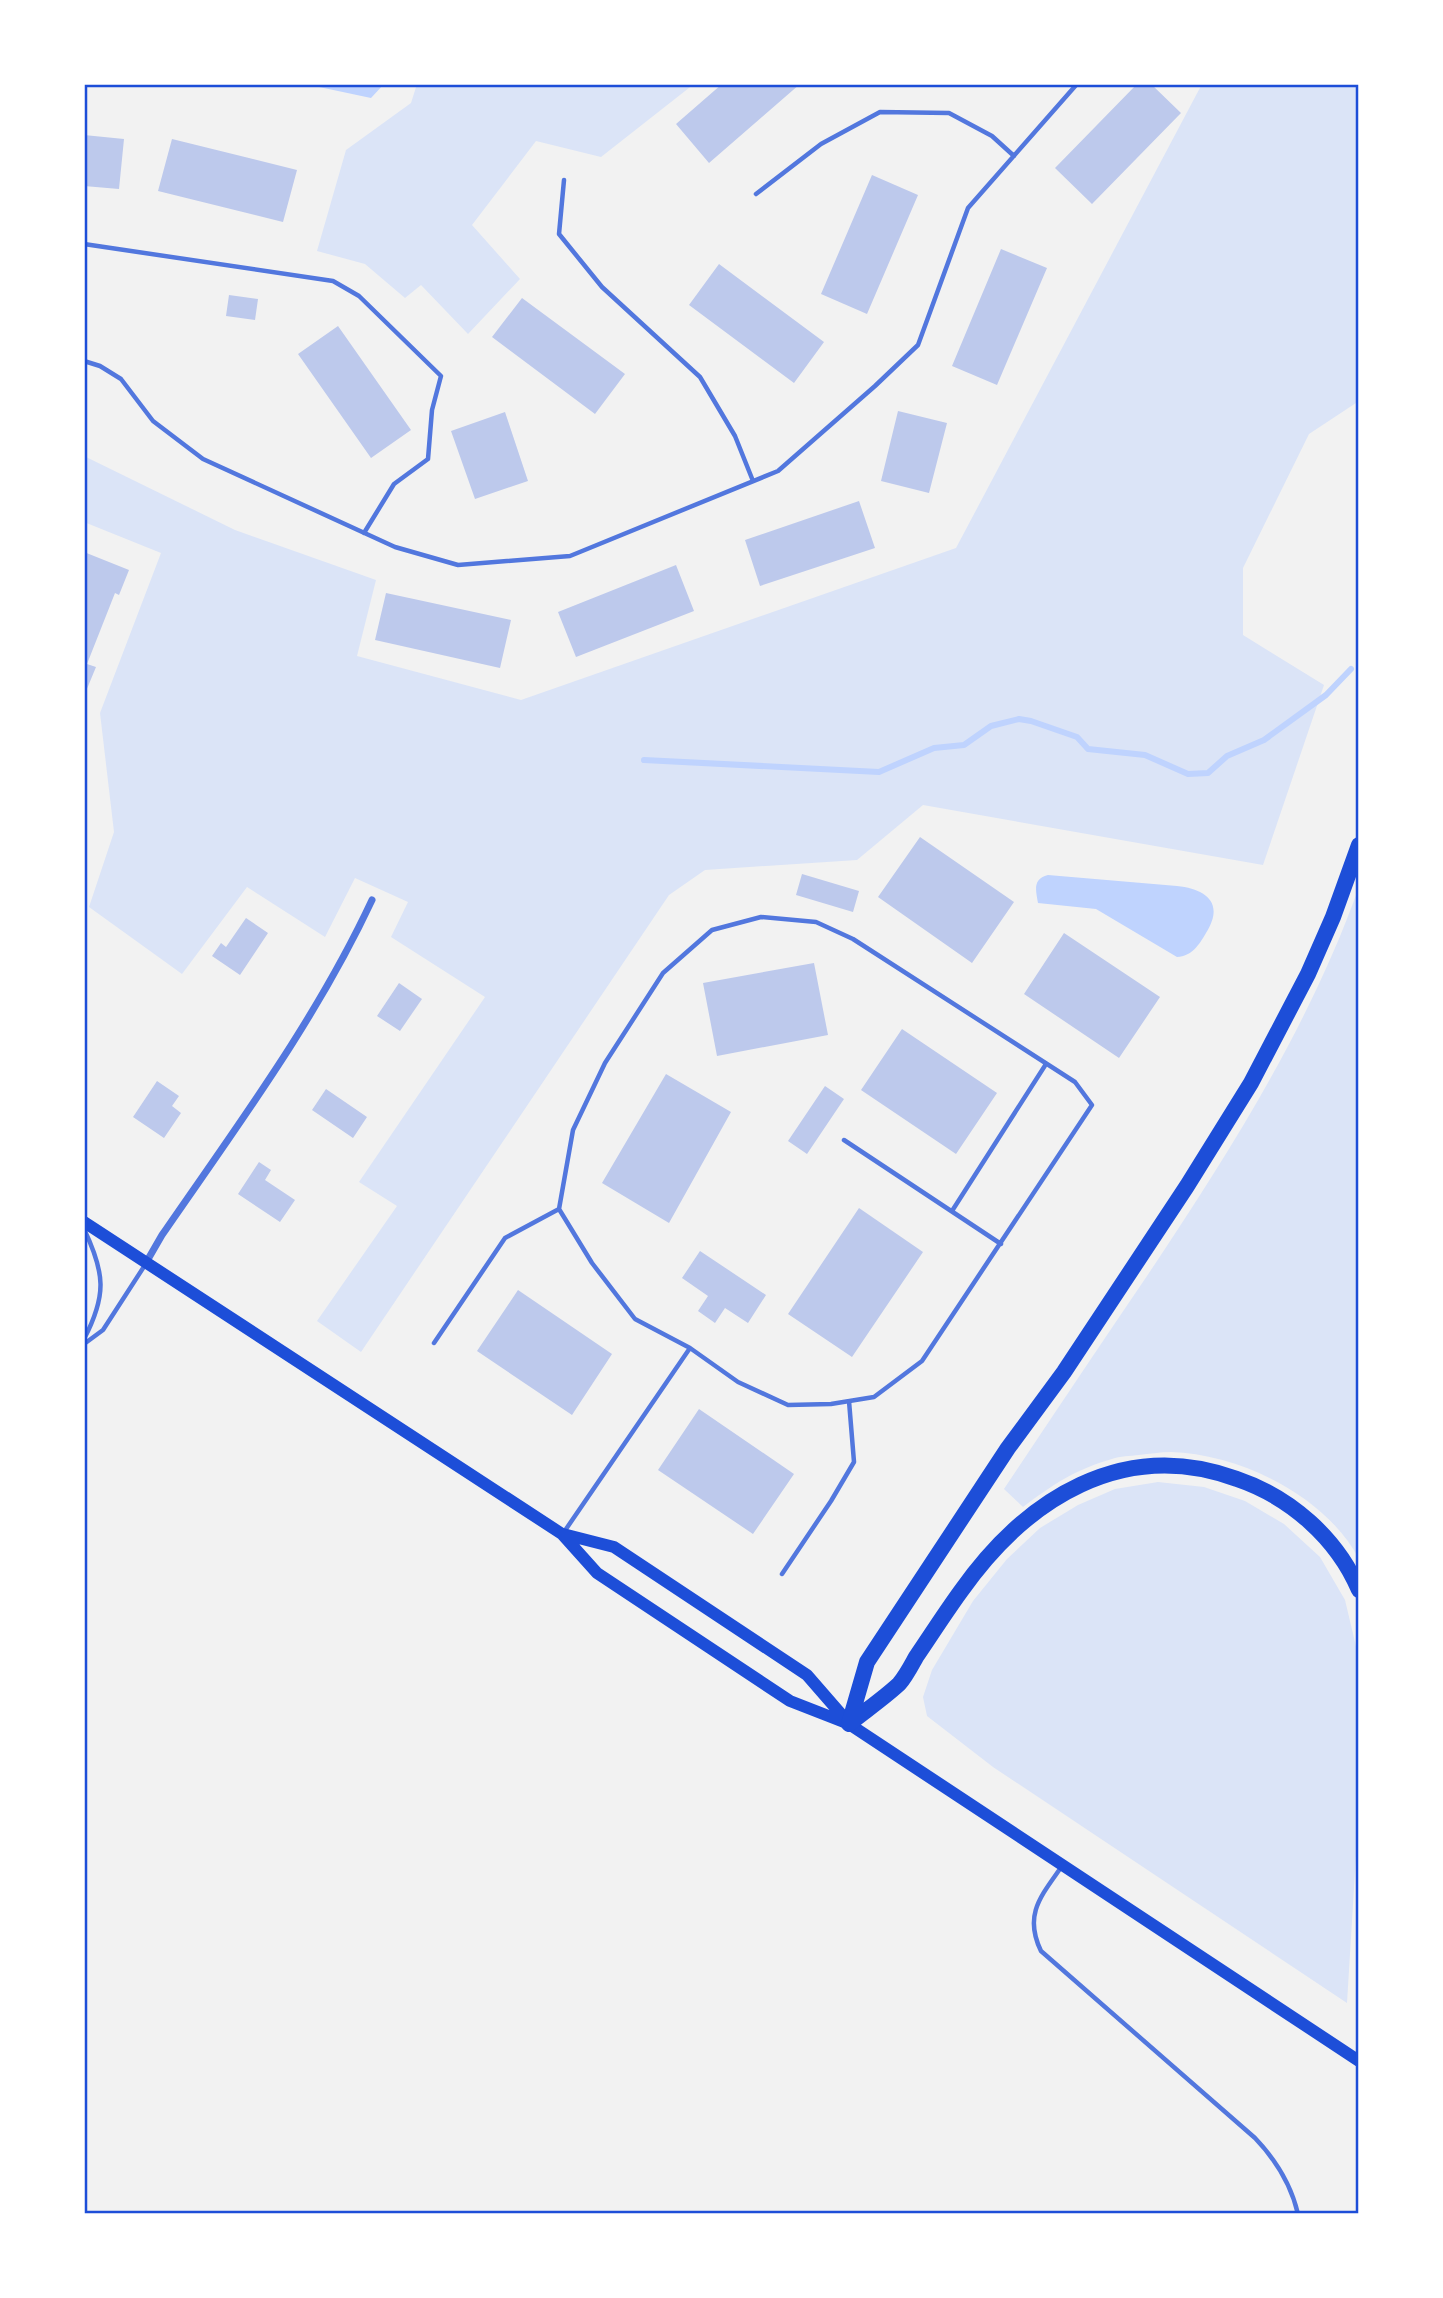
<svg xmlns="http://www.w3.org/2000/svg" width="1443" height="2298" font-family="'Sofia Sans Condensed',sans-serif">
<rect width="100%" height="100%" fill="#f2f2f2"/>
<!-- green -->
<path fill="#dbe4f7" d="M417,84H694L601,157L536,141L472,225L520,279L468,334L421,285L405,298L365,264L317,251L346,150L411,103Z
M1202,84H1359V401L1309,434L1243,568V635L1324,685L1263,865L923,805L857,860L705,870L669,895L361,1352L317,1321L397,1206L359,1182L485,997L391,937L408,902L355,878L325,937L247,887L182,974L89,907L114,832L100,713L161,553L84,522V456L235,530L376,580L357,656L521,700L956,548Z
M1359,887V1559C1326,1496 1240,1454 1171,1452C1160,1452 1149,1454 1139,1455C1130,1456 1120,1456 1112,1459C1076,1469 1052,1485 1023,1507L1004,1489C1052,1417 1100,1345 1149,1273C1230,1151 1309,1027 1359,887Z
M1158,1482L1204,1487L1245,1501L1284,1524L1320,1557L1345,1600L1359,1659V1806L1347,2003L993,1767L927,1716L923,1697L932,1670L973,1601L1007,1559L1040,1528L1078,1505L1115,1489Z"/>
<!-- water -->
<path fill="#bfd3fe" d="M305,84H384L371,98Z
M1048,875L1177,886C1206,889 1225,903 1206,933C1199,945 1192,956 1177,957L1096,909L1038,903C1036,891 1032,879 1048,875Z"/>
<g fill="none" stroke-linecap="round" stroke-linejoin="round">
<!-- stream -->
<path stroke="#bfd3fe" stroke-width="6" d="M644,760L879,772L934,748L964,745L991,726L1019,719L1031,721L1077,737L1088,749L1145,755L1188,774L1208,773L1227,756L1264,740L1326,695L1351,669"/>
</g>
<!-- building -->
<path fill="#bdc9ec" d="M722,84H800L709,163L676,124Z
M1137,84H1151L1181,113L1092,204L1055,168Z
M84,135L124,139L119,189L84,186Z
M172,139L297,170L283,222L158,191Z
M872,175L918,195L867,314L821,294Z
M1001,249L1047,268L997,385L952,366Z
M719,264L824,342L794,383L689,305Z
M229,295L258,299L255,320L226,316Z
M522,298L625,374L595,414L492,337Z
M338,326L411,430L371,458L298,354Z
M898,411L947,423L929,493L881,481Z
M505,412L528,481L475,499L451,431Z
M859,501L875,548L760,586L745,540Z
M84,552L129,570L119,595L115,593L87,664L96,667L84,696Z
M676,565L694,611L576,657L558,612Z
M386,593L511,620L500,668L375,640Z
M920,837L1014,902L972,963L878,897Z
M802,874L859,891L853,912L796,895Z
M246,918L268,933L240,975L212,956L221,943L226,947Z
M1064,933L1160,997L1119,1058L1024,994Z
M814,963L828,1035L717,1056L703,983Z
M399,983L422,999L400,1031L377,1016Z
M902,1029L997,1093L956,1154L861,1090Z
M666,1074L731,1112L669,1223L602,1183Z
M157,1081L179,1096L172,1106L181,1113L164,1138L133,1117Z
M825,1086L844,1099L807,1154L788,1141Z
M326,1089L367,1117L353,1138L312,1110Z
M259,1162L271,1170L265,1180L295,1200L280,1222L238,1194Z
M859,1208L923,1252L852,1357L788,1314Z
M700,1251L766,1295L748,1323L725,1308L715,1323L698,1311L708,1296L682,1278Z
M518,1290L612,1354L572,1415L477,1351Z
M699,1409L794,1474L753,1534L658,1470Z"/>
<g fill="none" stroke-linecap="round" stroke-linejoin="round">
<!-- service -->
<path stroke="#5277de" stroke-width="4.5" d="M564,180L559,234L602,287L700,377L735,436L753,481
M756,194L821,144L880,112L949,113L992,136L1014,156
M84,244L333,281L359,296L441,376L432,410L428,459L394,484L364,533
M84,361L100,366L121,379L153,421L203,459L395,547L458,565L570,556L778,471L875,386L918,345L968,208L1077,84
M761,917L816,922L853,939L1075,1082L1092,1105L922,1361L874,1397L831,1404L788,1405L738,1382L690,1348L635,1319L592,1263L559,1209L573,1130L605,1063L663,973L712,930Z
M844,1140L1001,1244
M952,1211L1046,1064
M84,1229C105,1273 107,1295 84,1339
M434,1343L505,1238L559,1209
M84,1344L103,1330L145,1265
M564,1532L690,1348
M782,1574L831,1501L854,1462L849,1401
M1062,1866C1042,1895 1023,1914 1041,1951L1255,2138C1276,2160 1291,2184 1298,2214"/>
<!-- minor -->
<path stroke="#5277de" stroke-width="7" d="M147,1261L162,1235C237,1126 316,1020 372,900"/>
<!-- secondary -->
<path stroke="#1d4ed8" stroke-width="12" d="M84,1222L562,1534L597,1573L790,1701L849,1724L1359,2061
M563,1534L614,1547L807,1675L847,1721"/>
<!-- motorway -->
<path stroke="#1d4ed8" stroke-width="16" d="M849,1724L867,1662L1008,1448L1064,1372L1187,1186L1251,1083L1308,974L1333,917L1359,845
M849,1724C865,1711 884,1698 899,1684C906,1676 911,1666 916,1657C931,1635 945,1613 961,1591C1026,1499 1123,1437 1237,1479C1290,1497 1337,1538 1359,1590"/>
</g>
<!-- border -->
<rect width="1443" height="2298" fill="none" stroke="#ffffff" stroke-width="172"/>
<rect x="86" y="86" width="1271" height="2126" fill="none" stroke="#1d4ed8" stroke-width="2.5"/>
</svg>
